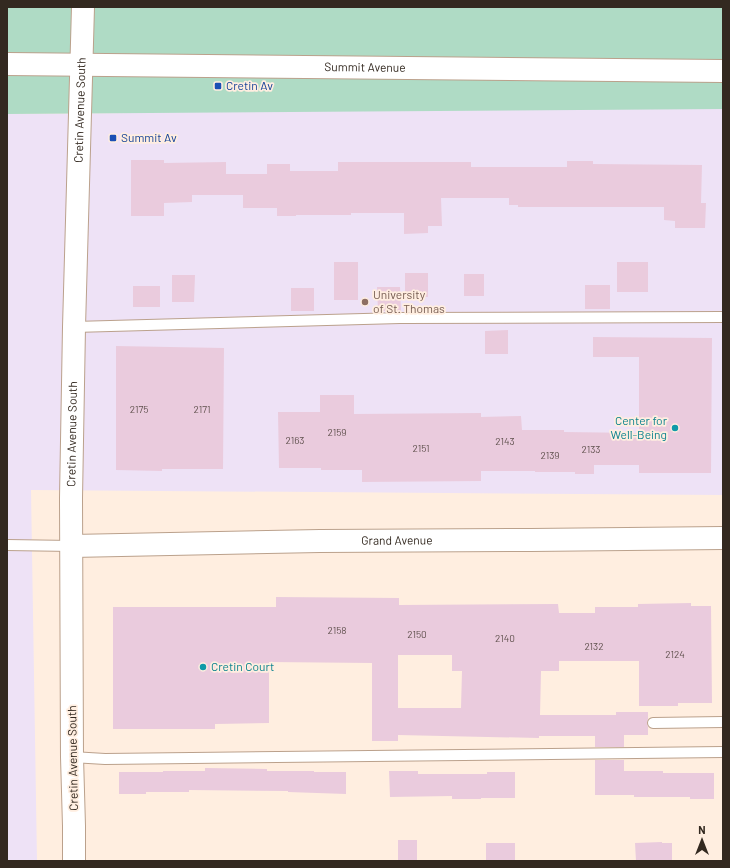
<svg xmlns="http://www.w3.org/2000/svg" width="730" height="868" font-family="Barlow,sans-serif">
<rect width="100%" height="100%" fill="#ffeee0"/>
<!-- education -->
<path fill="#eee2f6" d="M723,7V495L31,490L37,861H7V114L134,113Z"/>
<!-- green -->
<path fill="#afdbc5" d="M7,7H723V109L7,114Z"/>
<!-- building -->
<path fill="#eacbdd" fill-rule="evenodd" d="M131,160H164V163L226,162V174H267V164H290V171H338V162H471V167H567V161H593V164L702,165L701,203H706L705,228H675V221L664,220V207H518V205H509V198H441L442,226H428V233L404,234V213H351V215H296V216H277V208H243V195H192V202L164,203V216H131Z
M334,262H358V300H334Z
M617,262H648V292H617Z
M405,273H428V297H405Z
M464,274H484V296H464Z
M172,275H195L194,302H172Z
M585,285H610V309H585Z
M133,286H160V307H133Z
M377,287H400L401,311H378Z
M291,288H314V311H291Z
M508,330V354H485V331Z
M593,337L712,338L711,473H639V465H594V474H575V472H535V471H481V481L362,482V470H321V468H279L278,412H320V395H354V414L481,413V417L521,416L522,430H564V432L639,433V357H593Z
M116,346L224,348L223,469H162V471L116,470Z
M276,597L399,598V605L558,604L559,613H595V607H638V604L691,603V606H711L712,703H678V706H639V661H559V671H541L540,715H616V712H648V719L647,723L648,727V735H624V747H595V736H539V738L398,735V741H372V663L269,662V723L215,724V729H113V607H276ZM398,655H452V671H462L461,708H398Z
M595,760H624V771H663V773H714V799H690V797H634V795H595Z
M205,768L267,769V771H314V772H346V794L288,792V791L189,790V792H146V794H119V772H163V771H205Z
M389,771H418V774H487V772H515V798H481V799H452V796L390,797Z
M398,840H417V861H398Z
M662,842V843H672V861H636L635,843Z
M486,843H515V861H486Z"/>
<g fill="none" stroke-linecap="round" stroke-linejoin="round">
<!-- service casing -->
<g stroke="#bba18c" stroke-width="12">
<path id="service" d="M74,327L400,318L723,317
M7,545L72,546
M653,723L723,722
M72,757L105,759L723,752"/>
</g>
<!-- tertiary casing -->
<g stroke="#bba18c" stroke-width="24">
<g id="tertiary">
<path id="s1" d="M7,64L723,71"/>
</g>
</g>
<!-- secondary casing -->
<g stroke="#bba18c" stroke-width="24">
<g id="secondary">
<path id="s2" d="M72,546L320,541L531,540L723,538"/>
<path id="s3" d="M74,861V826L72,757L71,498L74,327L83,7"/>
</g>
</g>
<!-- service -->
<use href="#service" stroke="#fff" stroke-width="10"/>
<!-- tertiary -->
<use href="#tertiary" stroke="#fff" stroke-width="22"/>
<!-- secondary -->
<use href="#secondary" stroke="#fff" stroke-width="22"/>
</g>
<!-- markers -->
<g fill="#1a4fb4" stroke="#ffeee0" stroke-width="1.5">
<rect x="214" y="82" width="8" height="8" rx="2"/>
<rect x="109" y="134" width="8" height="8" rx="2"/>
</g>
<circle fill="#8d6e63" stroke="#ffeee0" stroke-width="1.5" cx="365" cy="302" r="4"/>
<g fill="#0f9aa8" stroke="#ffeee0" stroke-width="1.5">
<circle cx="675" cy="428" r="4"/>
<circle cx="203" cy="667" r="4"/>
</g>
<g text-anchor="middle" stroke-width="3.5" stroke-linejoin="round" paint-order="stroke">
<!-- number labels -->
<g font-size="10" fill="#61524f">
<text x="139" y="413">2175</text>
<text x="202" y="413">2171</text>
<text x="337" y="436">2159</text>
<text x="295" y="444">2163</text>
<text x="505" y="445">2143</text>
<text x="421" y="452">2151</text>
<text x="591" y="453">2133</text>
<text x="550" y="459">2139</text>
<text x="337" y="634">2158</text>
<text x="417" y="638">2150</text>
<text x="505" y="642">2140</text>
<text x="594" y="650">2132</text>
<text x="675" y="658">2124</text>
</g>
<!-- street labels -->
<g font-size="12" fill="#332920" stroke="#ffeee0">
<text dy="4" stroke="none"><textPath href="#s1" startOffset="358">Summit Avenue</textPath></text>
<text dy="4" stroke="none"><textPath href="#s3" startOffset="751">Cretin Avenue South</textPath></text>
<text dy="4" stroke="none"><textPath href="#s3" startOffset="427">Cretin Avenue South</textPath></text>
<text dy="4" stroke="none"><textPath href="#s2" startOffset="325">Grand Avenue</textPath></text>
<text transform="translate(73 758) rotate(-91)" y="4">Cretin Avenue South</text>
</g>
<!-- transit labels -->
<g font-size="12" fill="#164399" stroke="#ffeee0" text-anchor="start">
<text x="226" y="90">Cretin Av</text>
<text x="121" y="142">Summit Av</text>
</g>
<!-- education labels -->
<g font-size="12" fill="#785e54" stroke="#ffeee0" text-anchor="start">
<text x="373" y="299">University<tspan x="373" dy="14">of St. Thomas</tspan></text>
</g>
<!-- culture labels -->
<g font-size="12" fill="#0d838f" stroke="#ffeee0" text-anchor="end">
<text x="667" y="425">Center for<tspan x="667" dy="14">Well-Being</tspan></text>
<text x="211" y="671" text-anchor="start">Cretin Court</text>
</g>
</g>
<!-- border -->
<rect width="730" height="868" fill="none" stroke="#332920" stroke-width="16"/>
<!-- north arrow -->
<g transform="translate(702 840)" stroke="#ffeee0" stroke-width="3" paint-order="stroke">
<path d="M0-3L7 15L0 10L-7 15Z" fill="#332920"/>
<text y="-6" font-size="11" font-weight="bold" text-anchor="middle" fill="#332920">N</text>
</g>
</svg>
